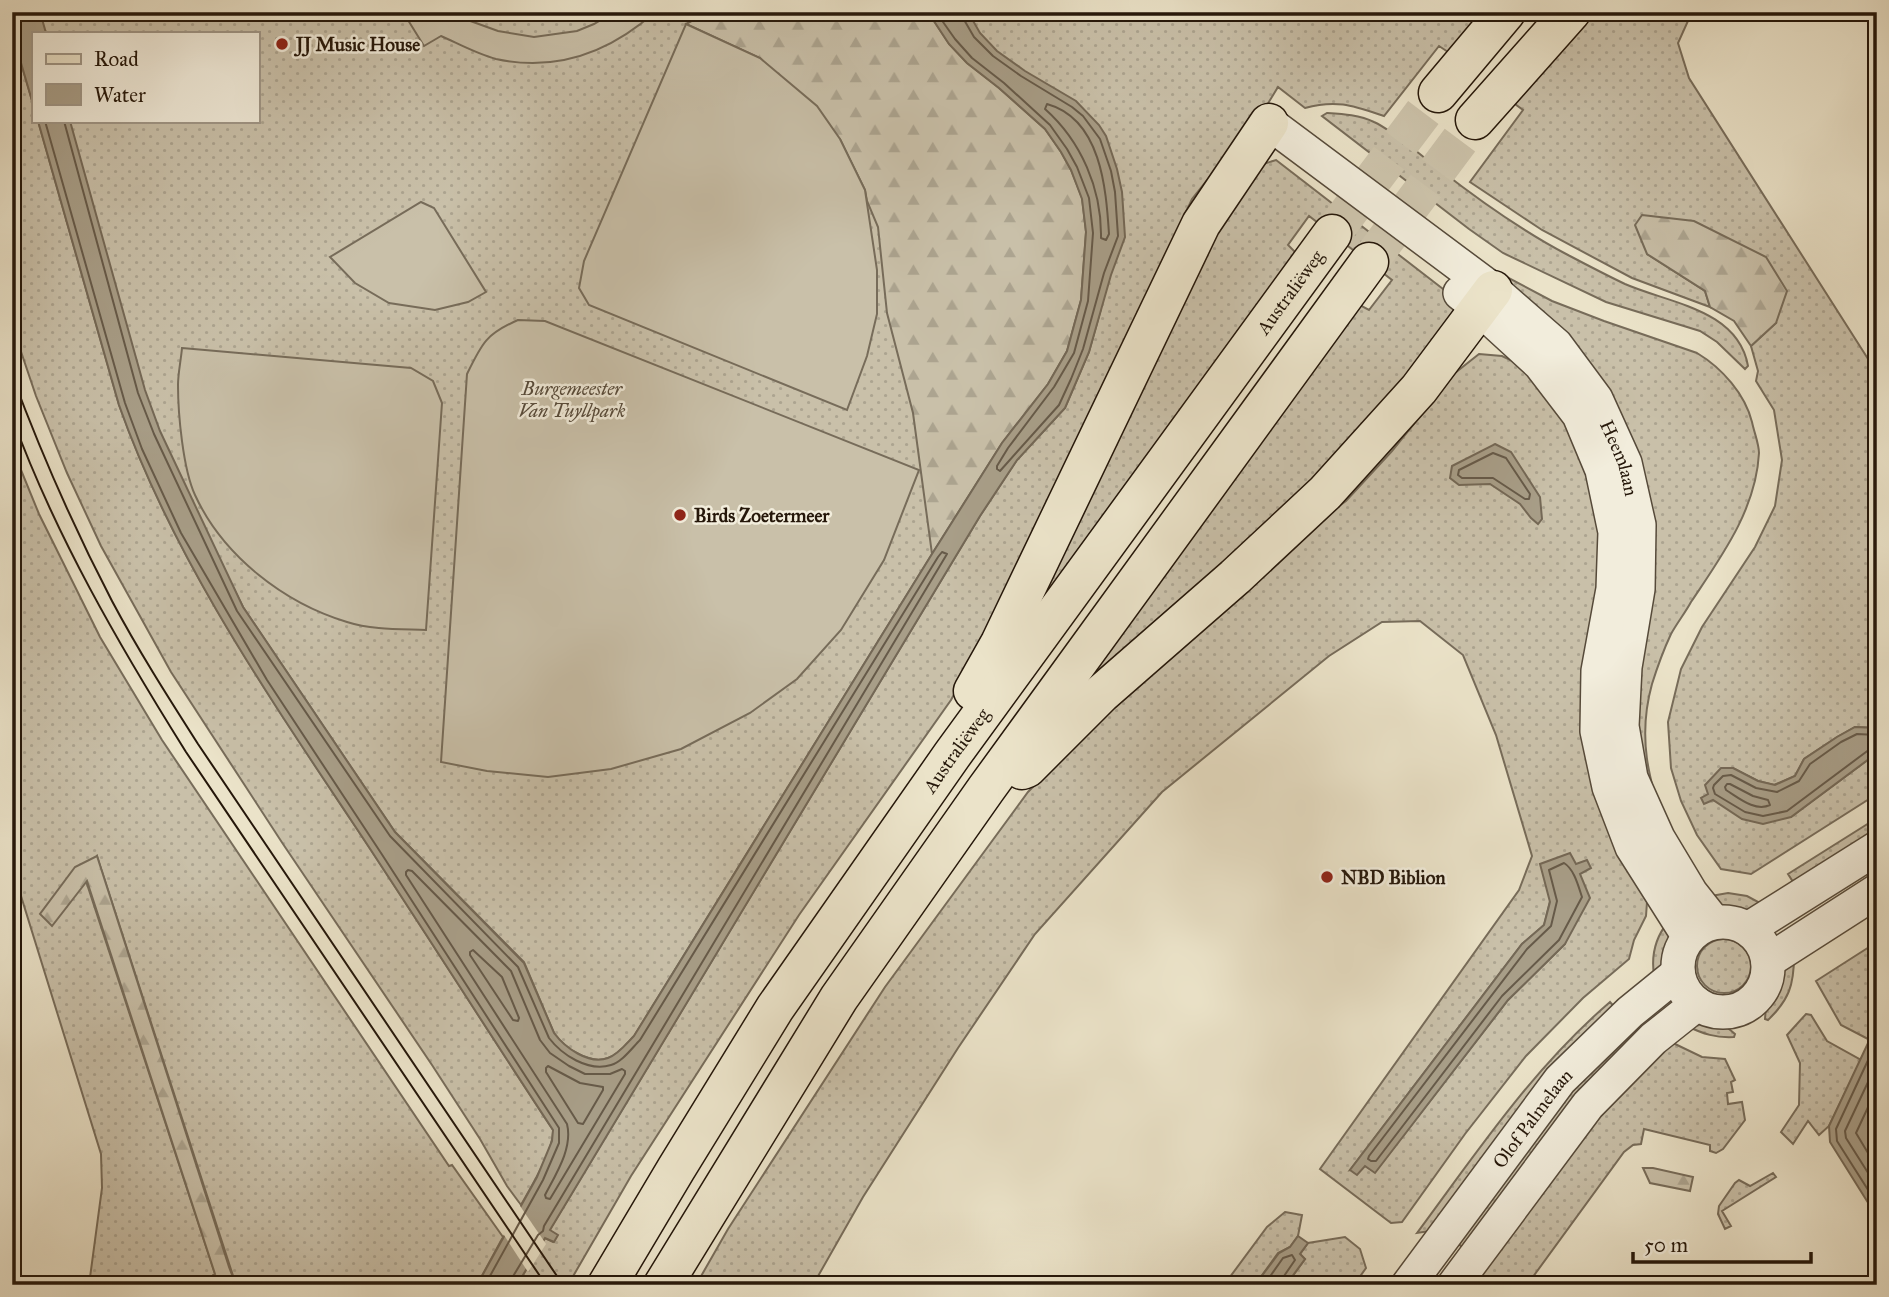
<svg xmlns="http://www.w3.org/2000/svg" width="1889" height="1297" font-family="'IM FELL Great Primer',serif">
<defs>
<pattern id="grass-dots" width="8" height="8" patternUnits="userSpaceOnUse" patternTransform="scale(1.75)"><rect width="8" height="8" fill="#c9c0a9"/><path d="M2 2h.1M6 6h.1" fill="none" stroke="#aca490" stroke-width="1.8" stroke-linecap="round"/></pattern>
<pattern id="forest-firs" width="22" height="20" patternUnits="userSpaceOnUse" patternTransform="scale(1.75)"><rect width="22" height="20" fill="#c9c0a9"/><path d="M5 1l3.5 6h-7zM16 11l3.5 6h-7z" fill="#aca490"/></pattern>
</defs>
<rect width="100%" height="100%" fill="#ebe3c9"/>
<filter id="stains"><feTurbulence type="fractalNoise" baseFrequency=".00286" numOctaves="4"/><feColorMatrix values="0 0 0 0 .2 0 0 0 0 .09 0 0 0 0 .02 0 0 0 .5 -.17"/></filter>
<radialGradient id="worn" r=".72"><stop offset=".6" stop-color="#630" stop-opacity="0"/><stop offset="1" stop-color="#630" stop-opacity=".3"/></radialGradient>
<!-- grass -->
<path fill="url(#grass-dots)" stroke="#776c5a" stroke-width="2" fill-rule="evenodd" d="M30,12H1490L1454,56L1439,46L1384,116C1354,106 1337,99 1305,108L1278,87L1267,105L1192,199L1013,584L951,700L799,915L631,1176L568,1285H517L545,1238L553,1242L557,1235L549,1231L980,516L1017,460L1065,408L1089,352L1101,309L1020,406L932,554L634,1036C627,1043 618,1055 608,1058C589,1065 565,1048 554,1033L524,962L395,832L243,607L146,413L61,121H257V33H36Z
M1589,12H1692L1678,43L1689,78L1877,373V728L1855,727L1837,737L1804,759L1795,776L1774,785L1758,781L1733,768L1712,800L1791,817L1877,753V794L1751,874L1721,869L1697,835L1681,801L1671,768L1668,722L1681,669L1702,627L1755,547L1775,506L1782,460L1774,410L1756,381L1758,371L1751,346L1776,323L1647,254L1705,291L1710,307L1632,278L1542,230L1470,182L1523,110L1511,101Z
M12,32L33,104V121H38L119,405C172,555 263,687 351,820C419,922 485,1027 553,1130C554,1150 531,1187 521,1205L507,1186L480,1139L432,1065L283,844L171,672L101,546L67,473L36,396L12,325Z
M1327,113C1343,114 1360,115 1374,122C1394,131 1421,156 1439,169C1480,201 1522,231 1568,255C1587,265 1606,275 1625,284C1668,303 1738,309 1748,366L1745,369L1717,342L1700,331L1606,302L1503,253L1469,229L1322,116Z
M1276,160L1456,299L1458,310L1357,442L1074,697L1356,303L1369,310L1392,280L1309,216L1288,245L1300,257L1020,639L1184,278L1260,165Z
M1469,257L1552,301L1604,321L1697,353C1722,368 1745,394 1752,422C1754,432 1759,444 1759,453C1756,510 1721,557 1691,602C1685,613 1677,623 1671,634C1664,649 1657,668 1652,684C1637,738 1649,779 1665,830L1634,741L1648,530Z
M1479,354L1502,356L1521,365L1565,419L1593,484L1648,888L1646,916L1634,940L1629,959L1583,998L1526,1056L1465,1134L1402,1222L1391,1223L1320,1169L1519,890L1532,856L1496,735L1463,655L1420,621L1382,622L1329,656L1162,792L1035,934L958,1048L863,1197L813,1285H696L728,1229L885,987L1028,792L1115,703L1300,534L1346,501L1392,451L1455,373ZM1587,860L1580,873L1565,944L1508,1000L1375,1172L1365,1166L1350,1170L1522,944L1544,925L1550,901Z
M12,448L39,514L100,637L162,740L449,1166L452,1165L503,1237L477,1285H236L97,856L52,925L86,881L215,1274L198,1285H89L102,1188L101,1154L12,867Z
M1877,818V836L1797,888L1788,874Z
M1728,893L1747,896L1762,904L1747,913L1733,912L1718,906L1711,896Z
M1668,922C1674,944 1672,948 1665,969L1654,975C1651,955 1655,938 1668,922Z
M1697 966a27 27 0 1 1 54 0a27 27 0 1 1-54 0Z
M1877,942V1024L1870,1040L1841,1025L1816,981Z
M1794,956C1794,985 1789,1000 1768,1020L1765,1019L1766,1007L1773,994L1783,968Z
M1610,1002L1618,1011L1436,1230L1417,1233C1477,1152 1533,1068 1610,1002Z
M1806,1014L1811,1015L1827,1041L1861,1060L1829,1126L1819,1135L1808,1121L1793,1144L1781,1132L1799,1105L1800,1063L1787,1035Z
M1702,1020C1716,1021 1724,1024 1735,1034L1734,1037C1716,1038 1703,1034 1687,1026Z
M1631,1025L1642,1037L1462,1247L1453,1239L1515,1152Z
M1673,1043L1702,1057L1725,1059L1735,1080L1731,1082L1733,1092L1727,1093L1728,1104L1742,1102L1745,1120L1723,1149L1716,1153L1710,1151V1145L1644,1129L1641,1144L1633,1145L1624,1152L1527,1285H1471L1585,1117Z
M1773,1173L1776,1177L1722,1211L1731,1226L1725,1229L1718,1214L1719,1206L1735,1183L1739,1180L1750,1186Z
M1285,1212L1302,1215L1298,1236L1290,1247L1278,1253L1255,1285H1224L1267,1227Z
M1345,1237L1360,1249L1366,1268L1354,1285H1286L1305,1259L1300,1254L1308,1243Z"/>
<!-- forest -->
<path fill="url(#forest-firs)" stroke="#776c5a" stroke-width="2" d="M708,12H928L949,44L967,63L999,88L1045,129L1061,152L1071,170L1082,198L1086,232L1081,300L1067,351L1048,384L1002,443L932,554L913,413L887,313L878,227L867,201L865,190L840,139L760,58L686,24Z
M1642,215L1694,221L1766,257L1787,291L1776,323L1751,346L1734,321L1710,307L1705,291L1647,254L1635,225Z
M97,856L229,1267L236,1285H198L215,1274L87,881L52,926L40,914L75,867Z
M1643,1168H1653L1693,1177L1690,1191L1650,1183Z"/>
<!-- garden -->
<path fill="#c9c0a9" stroke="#776c5a" stroke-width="2" d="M403,12H457L465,19L498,31L534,37L577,31L594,24L614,12H655C610,52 557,72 496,59C477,54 459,44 441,36L424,46Z
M686,24L760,58L817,106L840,139L865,190L877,270V314L867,356L847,410L589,305L579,288L584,261Z
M421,202L434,208L486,292L468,302L435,310L389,303L355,283L330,257Z
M518,320L545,321L919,470L884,560L841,630L797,679L750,713L681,749L611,769L548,777L487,771L441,762L467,374C482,343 486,334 518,320Z
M182,348L411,368L433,381L442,403L426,630C400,629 372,630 347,622C284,603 223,556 195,495C183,469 178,414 178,385C178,373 181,360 182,348Z"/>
<!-- water -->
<path fill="#a89e88" stroke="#746856" stroke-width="2" d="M12,12H40L46,33H33V104L12,32Z
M928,12H968L980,33L997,51L1025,71L1076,101L1099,125L1106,136L1117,169L1122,192L1125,237L1111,275L1089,352L1065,408L1017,460L980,516L550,1230L558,1235L554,1242L545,1238L517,1285H477L537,1177L552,1141L553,1130C485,1027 419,922 351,820C263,688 172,555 119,405L38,121H70L145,390L160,431L243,607L395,832L524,963L554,1033C565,1048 589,1065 608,1058C618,1055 627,1043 634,1036L932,554L1002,443L1048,384L1067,351L1081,300L1086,232L1082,199L1071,170L1061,152L1045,129L999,88L967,63L949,44Z
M1495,444L1511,452L1540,497L1542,519L1538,524L1531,518L1520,504L1490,484L1459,485L1450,478L1452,466Z
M1855,727L1877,728V753L1791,817L1763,824L1742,819L1713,800L1704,804L1701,798L1708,794L1705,785L1721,768H1733L1758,781L1775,785L1795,776L1804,759L1837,737Z
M1570,853L1576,864L1587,860L1591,868L1580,874L1590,898L1565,944L1508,1000L1375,1173L1365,1166L1357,1175L1350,1170L1522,944L1544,925L1550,902L1540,864Z
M1877,1024V1217L1830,1142L1829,1126Z
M1298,1236L1308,1243L1300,1254L1305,1259L1286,1285H1255L1279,1253L1290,1247Z"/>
<!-- pier -->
<path fill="#ebe3c9" d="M518,1203L546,1244L528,1272L502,1232Z"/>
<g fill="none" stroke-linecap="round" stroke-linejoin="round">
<!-- shore -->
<path stroke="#665a49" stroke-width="2" d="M936,12L955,39L972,58L1004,83L1050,125L1067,149L1077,167L1089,198L1093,233L1088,301L1074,353L1054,387L1008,448L997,466V469L1000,471L1059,405L1071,379L1083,349L1104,273L1118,236L1115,192L1111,171L1100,139L1083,116L1072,107L1021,76L993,56L974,37L963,18L962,12
M1047,104C1101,119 1106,188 1109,234L1106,240L1101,238C1102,189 1081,141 1045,109Z
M45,121L125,403L142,449L181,533L267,680L381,853L559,1128V1143L543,1180L485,1285
M64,121L138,393L154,434L237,611L390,836L518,967L549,1038C562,1055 588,1072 611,1065C622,1062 632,1048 640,1040L938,557L942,552L947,554L544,1226L543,1231L538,1235L512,1278L511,1285
M1493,453L1506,458L1530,494L1529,499H1525L1493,478H1462L1458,475L1459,470Z
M1877,735L1857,734L1841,742L1810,764L1799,781L1777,792L1756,788L1731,775L1723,776L1714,785L1713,788L1715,794L1745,812L1763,816L1787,811L1870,749L1877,748
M1727,784H1730L1753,796L1768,800L1770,805C1755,812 1739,798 1726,790L1725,787Z
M1564,863C1574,869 1578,885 1582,897L1559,940L1502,996L1376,1161H1371L1368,1159L1369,1156L1527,949L1551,926L1557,901L1549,870Z
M408,870L412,871L511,971L540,1040L550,1053L569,1066L585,1074H610L622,1069L625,1071V1074L550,1199L546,1198L545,1195C556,1174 573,1148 567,1124L406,875V872Z
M473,950L502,977L519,1018L518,1021L513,1020L470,955V952Z
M1877,1041L1836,1129L1837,1141L1877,1204
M1877,1063L1845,1131L1846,1138L1877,1187
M548,1066L580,1083L603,1087V1090L583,1124L578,1123L546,1072V1068Z
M1877,1088L1856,1133L1877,1168
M1264,1285L1283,1258L1292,1255L1295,1260L1282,1279L1281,1285"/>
<!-- primary-tunnel -->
<path stroke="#cdc4ac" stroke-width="38" stroke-dasharray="38 19" stroke-linecap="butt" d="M1332,234L1438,93
M1369,262L1475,120"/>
<!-- tertiary casing -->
<g stroke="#564a3a" stroke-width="36">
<g id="tertiary">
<path id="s1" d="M1269,123L1493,290L1556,345L1596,399L1625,463L1639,525L1638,589L1625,667L1622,726L1631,778L1658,838L1691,893L1714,922"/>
<path d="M1460,293L1479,308L1540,364L1579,415L1602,470L1615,532L1613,589L1598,671L1597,731L1609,787L1632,847L1689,937"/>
<circle cx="1723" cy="967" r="45"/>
<path d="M1748,929L1877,848"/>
<path d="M1768,961L1877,891"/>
<path id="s2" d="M1408,1285L1560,1080L1630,1012L1678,973"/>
<path d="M1454,1285L1588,1105L1653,1039L1697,1004"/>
</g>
</g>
<!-- primary casing -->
<g stroke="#25170a" stroke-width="41">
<g id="primary">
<path d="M1438,93L1506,12"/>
<path d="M1475,120L1571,12"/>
<path d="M973,691L1000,643L1201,224L1269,123"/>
<path d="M1022,770L1027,768L1101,694L1235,577L1325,493L1419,389L1493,290"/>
<path id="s3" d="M607,1285L676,1169L775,1008L952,755L1332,234"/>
<path d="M663,1285L839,998L986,789L1369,262"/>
</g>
</g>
<!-- tertiary -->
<use href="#tertiary" stroke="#f2eddc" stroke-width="33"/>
<!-- primary -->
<use href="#primary" stroke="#ebe3c9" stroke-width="38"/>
<!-- tram -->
<path stroke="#25170a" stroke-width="2" d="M12,375C41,453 74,528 112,601C138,650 168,697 198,744L563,1285
M12,417C55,535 119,645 186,752L546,1285"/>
</g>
<!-- markers -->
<g fill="#8f2418" stroke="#f2eddc" stroke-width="2.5">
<circle cx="282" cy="44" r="7"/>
<circle cx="680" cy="515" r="7"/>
<circle cx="1327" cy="877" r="7"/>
</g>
<g text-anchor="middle" stroke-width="5" stroke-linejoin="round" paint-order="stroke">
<!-- poi labels -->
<g font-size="19" font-weight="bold" fill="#25170a" stroke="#f2eddc" text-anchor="start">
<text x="296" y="51">JJ Music House</text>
<text x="694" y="522">Birds Zoetermeer</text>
<text x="1341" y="884">NBD Biblion</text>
</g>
<!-- street labels -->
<g font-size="19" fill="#25170a" stroke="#f2eddc">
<text dy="7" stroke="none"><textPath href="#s3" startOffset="1206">Australiëweg</textPath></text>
<text dy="7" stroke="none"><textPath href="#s1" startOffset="494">Heemlaan</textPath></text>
<text dy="7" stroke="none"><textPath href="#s3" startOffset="639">Australiëweg</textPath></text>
<text dy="7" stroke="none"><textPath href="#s2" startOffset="208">Olof Palmelaan</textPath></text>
</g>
<!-- park labels -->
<g font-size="19" font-style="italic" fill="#564a3a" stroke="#f2eddc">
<text x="572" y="395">Burgemeester<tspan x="572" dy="22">Van Tuyllpark</tspan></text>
</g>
</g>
<!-- margin -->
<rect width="1889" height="1297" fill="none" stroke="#ebe3c9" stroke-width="42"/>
<rect x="14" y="14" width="1861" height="1269" fill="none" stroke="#25170a" stroke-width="3.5"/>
<rect x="21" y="21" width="1847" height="1255" fill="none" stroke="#25170a" stroke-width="2"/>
<!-- legend -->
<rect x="32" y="32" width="228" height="91" fill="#f2eddc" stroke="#a09788" stroke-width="2"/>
<rect x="46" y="54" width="35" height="10" fill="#ebe3c9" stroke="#a09788" stroke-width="2"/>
<text x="94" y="66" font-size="21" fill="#25170a">Road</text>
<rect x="46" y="84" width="35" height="21" fill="#a89e88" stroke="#a09788" stroke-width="2"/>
<text x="94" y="102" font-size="21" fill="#25170a">Water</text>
<!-- scale -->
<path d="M1633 1252v10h178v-10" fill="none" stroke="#25170a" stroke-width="3.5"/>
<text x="1644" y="1252" font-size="21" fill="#25170a" stroke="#f2eddc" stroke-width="5" paint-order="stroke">50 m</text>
<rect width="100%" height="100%" filter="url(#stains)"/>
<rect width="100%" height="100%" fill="url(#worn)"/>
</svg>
